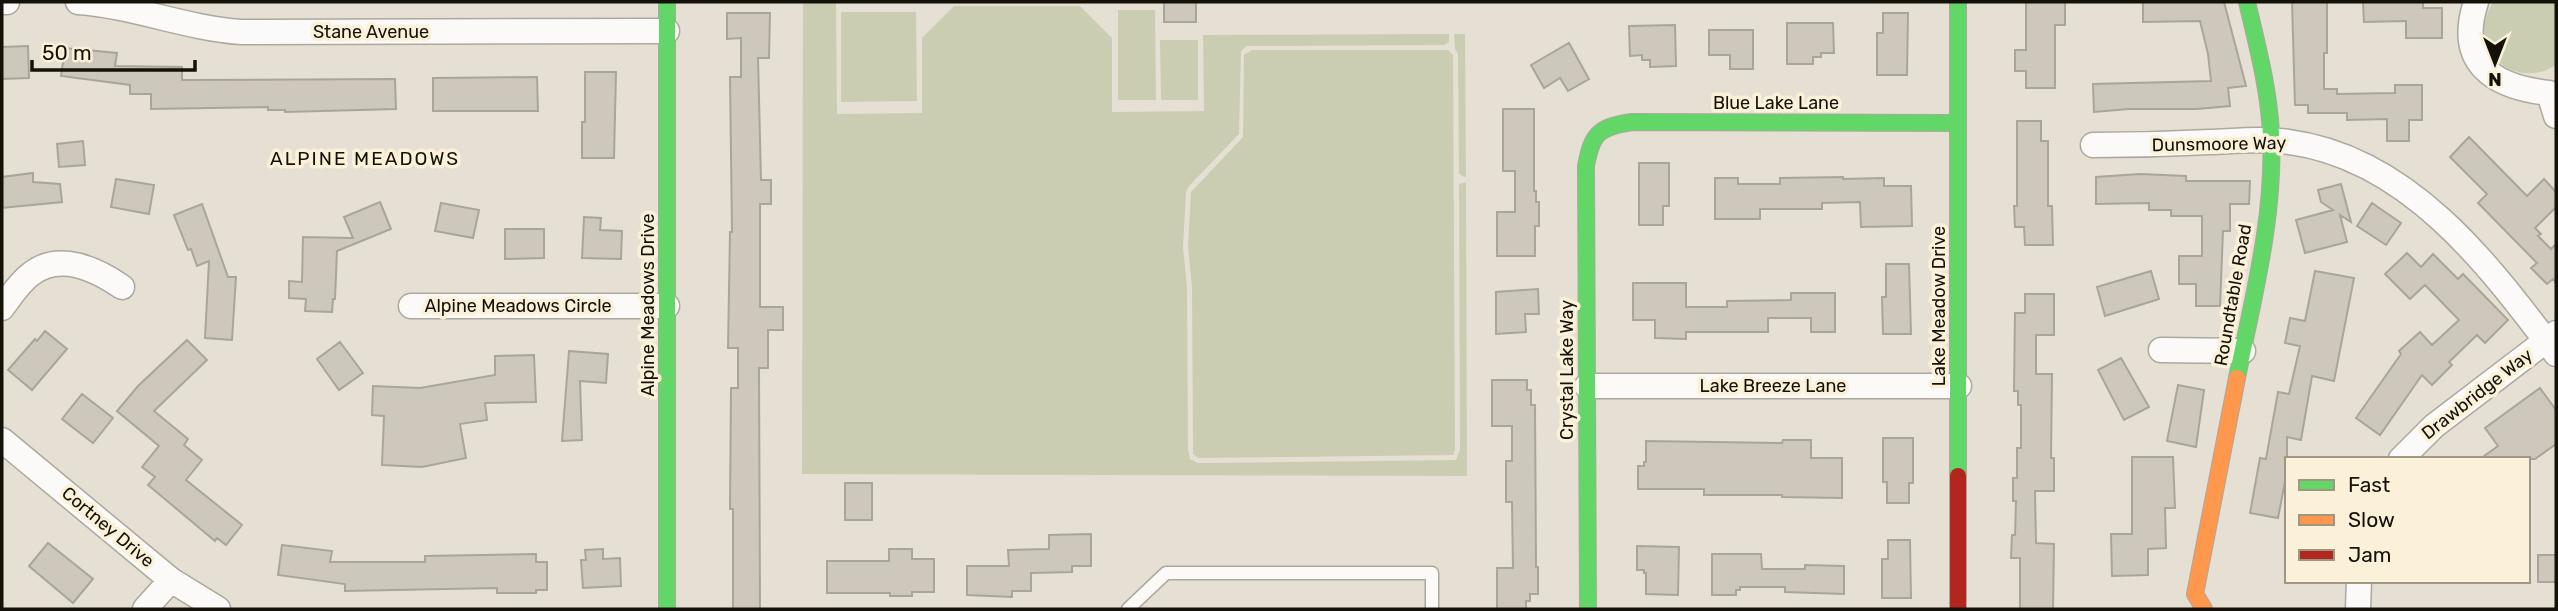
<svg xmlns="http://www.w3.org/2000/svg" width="2558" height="611" font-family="Rubik,sans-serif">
<rect width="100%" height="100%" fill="#e5e0d3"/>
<!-- green -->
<path fill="#cbcdb3" d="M803,2H836L837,114L922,113V38L954,6H1080L1112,38V112L1204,111L1203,35L1449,34V42L1444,45L1252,46H1247L1241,51L1239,134L1189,186L1186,192L1183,247L1187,287L1188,449L1190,459L1198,463L1456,460L1460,450L1459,184L1466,182L1467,476L802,474Z
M2493,2H2556V65C2527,85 2483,67 2484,28C2484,20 2489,9 2493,2Z
M1118,10H1155L1156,100H1118Z
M841,12H916L917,101L841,102Z
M1454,34H1465L1466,177L1462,176L1459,173L1458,54L1455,49Z
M1160,40H1198V100H1161Z
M1252,50H1448L1453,55L1455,450L1453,455L1198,458L1193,454L1192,287L1188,247L1191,192L1243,137L1244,55Z"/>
<!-- building -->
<path fill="#cdc8bb" stroke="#a9a59b" stroke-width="2" d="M1164,2H1196V22H1164Z
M2026,2H2065V25H2055V88H2026V71H2015V50H2026Z
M2143,2H2224L2246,86L2228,88L2230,106L2197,109H2129L2094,112L2093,84L2211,81L2208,54L2200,21L2143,22Z
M2292,2H2327V53H2324V89H2337V94L2395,93V85H2422V120H2409V141H2387V119L2347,120V113H2308V105H2295Z
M2363,2H2423V8H2442V38H2406V21L2364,22Z
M727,13H770L769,58H758L761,180H771V204H760V307H783V330H768V368H759L760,609H733V509H730L731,388H738V348H728L730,232H732L730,77H741V38L727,39Z
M1883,13H1908L1907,75H1877V33H1883Z
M1787,23H1833L1834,53H1821V57H1813V64H1787Z
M1675,25L1676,66L1650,67V60H1642V55L1630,56L1629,26Z
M1709,30H1753V69H1730V55H1709Z
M1569,43L1589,79L1568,91L1560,78L1544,88L1531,65Z
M28,46L29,78L2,79V47Z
M65,48L117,53L115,66L182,67V80L395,79L396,109L285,112V110H268V107L151,109V94H130V85L61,76Z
M585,72H616L614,158H582V122H585Z
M537,77L538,111H433V78Z
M1503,109H1534V191H1536V202H1539V226H1535V256H1497V212H1515V171H1503Z
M2017,121H2041V141H2048V206H2052L2053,245H2025L2024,227H2015L2014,206H2017Z
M2469,137L2527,196L2544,179L2556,192V207L2535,228L2541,234L2538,236L2551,249L2556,244V283L2553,279L2547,284L2531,268L2537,263L2478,203L2487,194L2450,157Z
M83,141L85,165L59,167L57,144Z
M1639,163H1669V206H1663V225H1639Z
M33,173V182L60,184L62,202L2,208V177Z
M2140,174L2186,176V181H2250L2249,204H2230V231H2223L2220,306H2196V284H2179V256H2202V216H2171V210H2149V203L2096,204V177Z
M1843,177V179L1884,178V186H1911L1912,226L1861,227L1860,202L1822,203V209H1760V219H1715V178H1738V184H1780V178Z
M116,179L154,185L149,214L111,207Z
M2341,184L2351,222L2340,215L2347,242L2305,253L2296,220L2333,210L2321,202L2318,190Z
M380,202L391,229L337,251L335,299H333L332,312L305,311L306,299L289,298V281L302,282L303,237L353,238L344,217Z
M441,203L479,210L473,238L435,231Z
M2372,203L2401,223L2386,245L2357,226Z
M202,204L228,277H236L232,340L205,338L209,261L197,266L191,249L188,250L174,215Z
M584,217L601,218L600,230L622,231L621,259L582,258Z
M505,229H544V258L505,259Z
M2407,253L2421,267L2433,254L2458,279L2463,274L2508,320L2485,343L2477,335L2449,362L2452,365L2432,385L2422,375L2380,435L2356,418L2401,354L2399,351L2420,332L2432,345L2459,320L2425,285L2410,299L2385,274Z
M1886,264H1909L1911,334H1883L1882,297H1886Z
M2151,271L2159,299L2105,316L2097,287Z
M2315,271L2354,278L2334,381L2312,376L2301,440L2287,437V471L2278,518L2250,513L2260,458L2266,459L2278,392L2289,394L2300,346L2285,343L2290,318L2305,321Z
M1633,283H1686V307H1727V301L1791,300V293H1835V332H1811V318H1768V332H1686V339L1655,338V320H1633Z
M1538,289L1539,314H1525L1526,332L1496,334V292Z
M2025,294H2054V335H2036V374H2052L2051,458H2054V491H2035L2036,543L2054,544L2053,609H2020V558H2011L2012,535H2015L2016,501H2013V478H2017V448H2021V405H2018V391H2014L2015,313H2025Z
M45,331L67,349L32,390L8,370L35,339L37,341Z
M187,340L207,360L154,411L188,439L184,445L202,460L186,480L242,525L226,545L217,538L215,541L148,485L155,477L142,467L159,446L117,411L138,386Z
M340,342L363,373L339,390L317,359Z
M569,351L608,354L606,383L580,381L582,440L562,441Z
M534,355L536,402L485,403L487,420L460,424L466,458L422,467L382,465L384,416L372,415L373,386L420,388L495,375V356Z
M2121,358L2149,407L2124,420L2098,370Z
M1492,380H1527V390H1531V405H1535L1536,567H1538V594H1530V601H1526V609H1497V568H1513L1512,502H1506V461H1512V426H1492Z
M2178,385L2204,390L2196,447L2167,441Z
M2540,388L2556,410V444L2535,459H2480L2498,446L2485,428Z
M82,394L113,418L93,443L62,419Z
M1883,438H1913V483H1909V503H1887V482H1883Z
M1783,440H1811V458H1842V498L1782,497V495H1704V489H1638V466H1644V462H1646V441L1782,443Z
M2132,457H2173L2175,508H2165L2166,548L2148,549V575L2112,576L2111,534H2132Z
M845,483H872V520H845Z
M1091,534V566H1072V572L1031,573V591H1012V597L967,595V566H1009L1008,550L1049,549V535Z
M1888,540H1910L1911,598H1882V559H1888Z
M48,543L93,579L73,603L29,566Z
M282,545L332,551L330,562H425V556L536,554V562H547V590H536V593H497V588L345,591V584L278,575Z
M1637,546L1679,547L1678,595L1646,594V573H1644V570H1637Z
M603,549V559L620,558L621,586L583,588L581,560H586L585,550Z
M889,549H912V559H934V592H912V596H890V593H827V561H889Z
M1712,554H1761L1762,569H1805V565L1844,566V594L1785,592V587H1740V590H1736V595H1712Z
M2538,555H2556V582H2538Z"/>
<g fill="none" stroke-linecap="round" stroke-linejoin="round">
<!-- lane casing -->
<g stroke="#aca89e" stroke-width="15">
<path id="lane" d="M1128,609L1166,573H1432V609"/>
</g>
<!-- street casing -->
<g stroke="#aca89e" stroke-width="27">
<path id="street" d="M2,2H7
M78,2C134,6 185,28 241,32L667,31
M2476,2C2456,63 2493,87 2549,93
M2549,93L2556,116
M2093,145C2132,145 2171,144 2210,142C2236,141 2263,138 2289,142C2409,158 2489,265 2556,354
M411,306H667
M2,308C11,296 19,283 31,274C59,252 96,269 122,287
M2161,350L2243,351
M1587,386H1959
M2,440L171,580L218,609
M2401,459L2434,426L2556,333
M145,609L171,580
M2358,609L2359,581"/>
</g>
<!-- fast casing -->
<g stroke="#aca89e" stroke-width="18">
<path id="fast" d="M667,2V609
M1958,2V476
M2237,378C2253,298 2275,216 2271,134C2269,89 2257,45 2247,2
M1588,609L1586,166C1592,133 1599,127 1632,122L1958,123"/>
</g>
<!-- slow casing -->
<g stroke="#aca89e" stroke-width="18">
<path id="slow" d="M2204,609L2195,594L2237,378"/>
</g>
<!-- jam casing -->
<g stroke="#aca89e" stroke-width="18">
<path id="jam" d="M1958,476V609"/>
</g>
<!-- lane -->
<use href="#lane" stroke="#fbfaf8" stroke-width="12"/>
<!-- street -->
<use href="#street" stroke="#fbfaf8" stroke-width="24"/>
<!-- fast -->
<use href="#fast" stroke="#63d668" stroke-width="16"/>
<!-- slow -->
<use href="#slow" stroke="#ff974d" stroke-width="16"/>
<!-- jam -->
<use href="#jam" stroke="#b3261e" stroke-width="16"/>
</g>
<g text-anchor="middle" stroke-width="7" stroke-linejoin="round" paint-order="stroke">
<!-- street labels -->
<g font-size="18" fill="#141109" stroke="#faf1d8">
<text x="371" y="38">Stane Avenue</text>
<text x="1776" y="109">Blue Lake Lane</text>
<text transform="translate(2219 144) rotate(-1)" y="6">Dunsmoore Way</text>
<text transform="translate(2233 295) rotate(-80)" y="6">Roundtable Road</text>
<text transform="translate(648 305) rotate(-90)" y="6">Alpine Meadows Drive</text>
<text x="518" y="312">Alpine Meadows Circle</text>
<text transform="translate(1939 306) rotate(-90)" y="6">Lake Meadow Drive</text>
<text transform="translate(1567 370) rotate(-90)" y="6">Crystal Lake Way</text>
<text x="1773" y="392">Lake Breeze Lane</text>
<text transform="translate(2477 394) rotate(-38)" y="6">Drawbridge Way</text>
<text transform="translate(108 527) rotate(40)" y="6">Cortney Drive</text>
</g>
<!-- neighbourhood labels -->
<g font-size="19" letter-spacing="2" fill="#141109" stroke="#faf1d8">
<text x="365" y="165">ALPINE MEADOWS</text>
</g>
</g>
<!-- border -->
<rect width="2558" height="611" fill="none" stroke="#141109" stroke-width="7"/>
<!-- legend -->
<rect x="2285" y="457" width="245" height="126" fill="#faf1d8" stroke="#9e9785" stroke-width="2"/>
<rect x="2299" y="480" width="35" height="10" fill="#63d668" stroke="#9e9785" stroke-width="2"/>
<text x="2348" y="492" font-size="21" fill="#141109">Fast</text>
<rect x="2299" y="515" width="35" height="10" fill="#ff974d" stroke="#9e9785" stroke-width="2"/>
<text x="2348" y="527" font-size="21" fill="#141109">Slow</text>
<rect x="2299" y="550" width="35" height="10" fill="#b3261e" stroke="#9e9785" stroke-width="2"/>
<text x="2348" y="562" font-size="21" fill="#141109">Jam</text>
<!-- north arrow -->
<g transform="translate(2495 63) rotate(180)" stroke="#faf1d8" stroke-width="5" paint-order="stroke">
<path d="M0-5L12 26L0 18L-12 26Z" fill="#141109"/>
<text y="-10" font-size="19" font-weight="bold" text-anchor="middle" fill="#141109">N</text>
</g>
<!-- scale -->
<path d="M32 60v10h163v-10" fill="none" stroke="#141109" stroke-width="3.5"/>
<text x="42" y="60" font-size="21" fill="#141109" stroke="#faf1d8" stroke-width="5" paint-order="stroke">50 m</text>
</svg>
